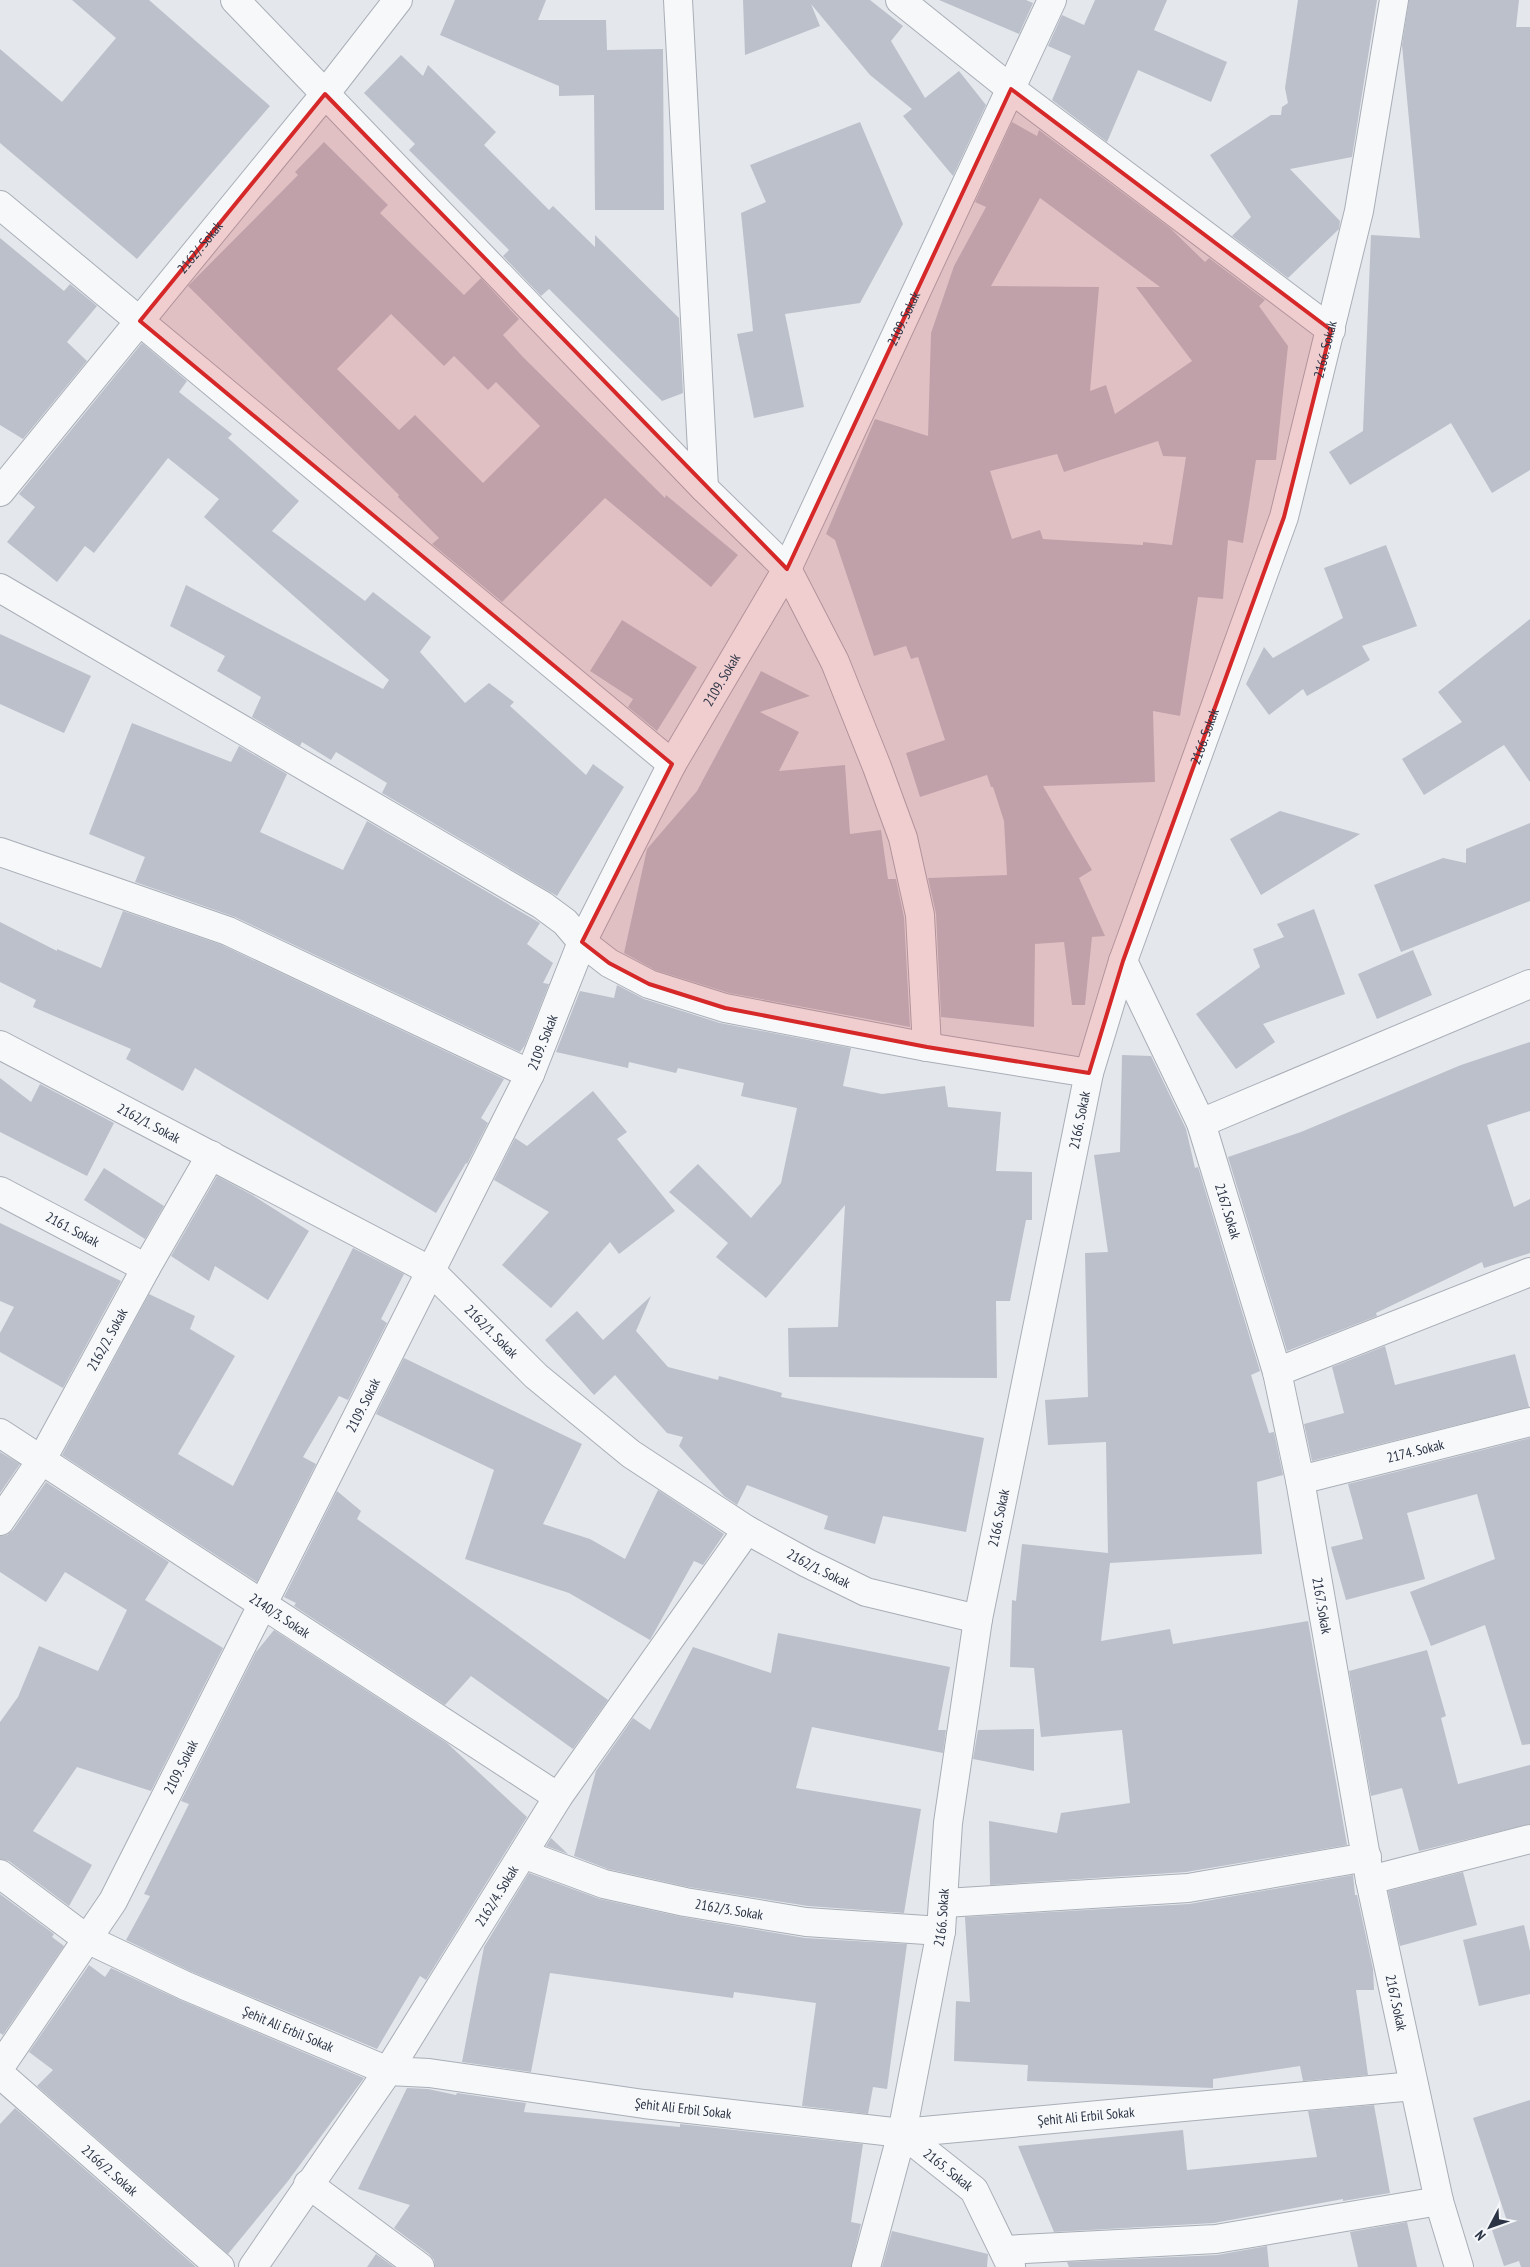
<svg xmlns="http://www.w3.org/2000/svg" width="1530" height="2267" font-family="'PT Sans Narrow',sans-serif">
<rect width="100%" height="100%" fill="#e4e7ec"/>
<!-- building -->
<path fill="#bbc0ca" fill-rule="evenodd" d="M72,0H149L270,106L137,259L0,143V49L62,102L116,38Z
M455,0H546L538,20H606L607,50L663,49L664,210H595L594,95L559,96V86L440,35Z
M743,0H870L903,26L891,41L925,98L959,71L986,105L953,176L903,116L912,109L870,75L811,4L820,26L745,55Z
M939,0H1026L1033,3L1019,34Z
M1095,0H1167L1154,30L1227,62L1211,102L1138,70L1107,142L1052,100L1071,56L1048,46L1062,15L1084,25Z
M1298,0H1377L1352,157L1290,169L1340,221L1339,229L1288,278L1232,236L1251,217L1210,155L1271,115H1281L1282,107L1288,103L1285,88Z
M1409,0H1519L1516,27H1530V470L1492,493L1451,423L1350,485L1329,452L1363,431L1371,235L1420,238L1402,45Z
M401,55L423,76L428,65L496,132L484,145L549,210L553,206L595,247V235L679,318L683,393L662,401L549,289L541,296L503,256L509,250L409,150L415,144L364,93Z
M860,122L903,224L860,303L785,314L804,407L754,418L737,334L753,331L741,213L766,202L750,165Z
M1012,122L1037,136L1039,130L1170,228L1205,262L1209,258L1265,300L1259,306L1288,346L1276,460H1256L1243,543L1228,540L1223,599L1198,597L1180,716L1153,711L1155,782L1043,786L1092,870L1079,878L1105,936L1092,937L1085,1005H1072L1064,942L1035,944L1034,1027L941,1017L936,914L928,878L1007,875L1004,821L993,787H991L987,775L920,797L906,753L945,740L918,657L911,659L906,646L874,656L835,540L826,534L875,419L928,436L931,333L954,266L986,207L975,202ZM1040,198L1160,287H1136L1192,361L1115,414L1106,385L1090,391L1099,287L991,286ZM1158,441L1163,456L1186,457L1172,545L1143,542V545L1043,539L1040,530L1012,539L990,471L1057,454L1064,472Z
M324,142L388,205L380,213L464,295L481,278L519,319L503,335L522,356L665,498L666,495L738,555L711,587L605,498L502,602L432,544L439,538L398,497L399,495L188,286L298,175L295,172ZM391,314L444,366L454,356L488,390L496,382L540,426L483,483L415,415L399,430L337,369Z
M0,238L64,291L70,284L97,306L67,342L87,361L23,439L0,425Z
M142,343L187,381L179,392L232,434L228,438L299,501L272,531L365,601L373,592L431,637L420,652L465,703L489,683L514,702L510,706L586,775L593,764L624,787L557,896L382,793L387,783L336,752L331,760L302,742L300,746L252,717L261,697L217,671L225,656L170,626L186,585L383,689L389,680L204,517L219,499L168,458L94,553L85,546L57,582L7,542L35,507L19,494Z
M1386,545L1417,626L1362,646L1370,660L1307,696L1303,689L1269,715L1246,684L1264,647L1273,658L1343,618L1324,568Z
M1530,619V782L1504,745L1424,795L1402,759L1462,722L1438,692Z
M622,620L697,667L657,731L628,707L633,699L590,671Z
M0,634L91,676L64,733L0,704Z
M761,671L810,696L760,712L799,732L779,771L845,765L850,834L881,830L888,879H896L904,917L910,1027L729,993L655,970L624,953L647,849L697,791Z
M132,723L231,762L239,746L287,774L260,832L343,870L367,821L540,923L527,944L553,963L543,983L549,984L525,1045L520,1052L235,917L135,882L145,857L89,834Z
M1280,811L1360,834L1261,895L1230,839Z
M1530,823V901L1401,952L1374,885L1443,858L1466,863V849Z
M1314,909L1345,994L1263,1024L1275,1042L1236,1069L1196,1014L1260,967L1253,949L1284,937L1277,924Z
M123,911L222,945L504,1079L481,1118L488,1123L467,1164L466,1163L436,1213L195,1068L183,1091L126,1059L131,1049L33,1007L36,1000L0,982V922L57,951V949L101,968Z
M1413,950L1432,995L1377,1019L1358,974Z
M617,985L644,999L720,1023L851,1048L843,1086L882,1094L945,1086L948,1107L1001,1112L996,1171L1032,1172V1220H1026L1010,1301H996L997,1378L789,1377L788,1328L838,1327L845,1205L766,1298L716,1257L728,1243L669,1192L698,1164L751,1218L781,1183L797,1108L741,1096L744,1083L678,1068L676,1073L629,1062L628,1068L556,1052L580,991L614,998Z
M1530,1042V1111L1487,1125L1514,1207L1530,1199V1253L1484,1268L1482,1262L1376,1313L1377,1316L1287,1351L1228,1157L1301,1132L1461,1065Z
M1122,1055L1151,1056L1186,1129L1195,1168L1198,1167L1260,1371L1251,1375L1269,1433L1274,1432L1283,1475L1257,1482L1262,1554L1110,1563L1101,1641L1170,1629L1173,1644L1308,1621L1347,1845L1186,1872L990,1885L989,1821L1057,1833L1061,1813L1130,1803L1122,1730L1041,1737L1034,1668L1010,1667L1012,1600L1016,1601L1022,1544L1108,1553L1106,1442L1048,1445L1045,1400L1088,1397L1085,1253L1108,1252L1094,1155L1120,1152Z
M0,1078L31,1102L40,1084L114,1123L87,1176L0,1132Z
M593,1091L627,1132L617,1139L675,1211L619,1254L610,1242L551,1308L502,1265L549,1212L494,1180L515,1138L527,1146Z
M104,1168L164,1206L145,1239L84,1200Z
M217,1176L252,1195L309,1231L268,1300L215,1266L209,1281L171,1256Z
M0,1223L121,1281L63,1388L0,1352V1333L14,1307L0,1301Z
M353,1248L404,1274L381,1319L387,1323L348,1400L339,1396L303,1457L316,1464L257,1582L62,1455L149,1294L195,1316L190,1329L235,1356L178,1454L233,1486Z
M651,1296L636,1331L668,1367L718,1380L719,1376L782,1393L781,1397L984,1438L966,1532L883,1516L875,1544L824,1529L828,1516L747,1485L737,1505L724,1496L679,1446L683,1437L667,1433L615,1375L594,1395L545,1340L577,1311L603,1340Z
M1385,1346L1395,1385L1515,1354L1529,1407L1312,1461L1304,1424L1344,1413L1332,1367Z
M404,1358L582,1444L543,1524L590,1539L625,1559L658,1490L724,1534L703,1565L694,1561L650,1640L569,1593L465,1559L494,1470L376,1414Z
M1530,1438V1744L1522,1745L1485,1625L1431,1646L1410,1592L1495,1559L1477,1494L1407,1513L1425,1579L1346,1600L1331,1547L1363,1539L1348,1484Z
M0,1452L20,1464L0,1493Z
M46,1482L169,1562L145,1600L223,1648L151,1791L77,1767L33,1831L92,1865L69,1906L9,1861L0,1859V1722L18,1697L39,1646L98,1671L127,1610L65,1572L46,1602L0,1572V1536L7,1535L13,1530Z
M337,1491L361,1511L357,1519L608,1700L573,1749L471,1676L445,1705L294,1606L296,1603L284,1597Z
M274,1630L447,1743L527,1817L426,1980L420,1976L377,2049L192,1972L126,1940L150,1896L144,1894L189,1804L181,1801L256,1652Z
M778,1633L950,1667L938,1730H946L943,1753L812,1727L796,1788L921,1809L904,1913L808,1906L688,1887L608,1869L574,1856L596,1771L633,1718L650,1730L693,1647L771,1673Z
M1427,1650L1446,1716L1441,1718L1458,1784L1530,1765V1824L1419,1851L1402,1788L1371,1796L1349,1671Z
M1034,1729V1771L973,1759L978,1730Z
M551,1838L568,1854L546,1846Z
M1463,1872L1477,1925L1400,1946L1388,1891Z
M529,1873L600,1899L682,1917L805,1938L907,1944L887,2089L873,2087L868,2114L802,2106L816,2003L734,1992L733,1998L550,1973L531,2072L462,2062L484,1947Z
M1353,1875L1355,1895H1357L1373,1969L1374,1990H1356L1368,2075L1303,2081L1300,2066L1213,2079V2088L1027,2081L1028,2065L954,2061L956,2001L970,2002L965,1917L1189,1904Z
M0,1894L54,1934L52,1937L64,1946L3,2035L0,2033Z
M1524,1925L1530,1951V1994L1479,2006L1463,1940Z
M89,1965L105,1977L111,1968L180,2000L364,2078L288,2181L228,2254L37,2086L53,2070L29,2052Z
M407,2088L428,2089L456,2095L457,2093L526,2103L524,2112L680,2127V2124L863,2144L851,2222L861,2224L851,2267H435L434,2260L429,2254L394,2228L410,2205L358,2189Z
M1530,2100V2267H1521L1519,2261L1504,2266L1492,2230L1508,2224L1473,2118Z
M1374,2105L1390,2193L1343,2201V2199L1214,2223L1054,2232L1018,2146L1183,2130L1187,2170L1317,2157L1308,2111Z
M15,2108L196,2267H0V2124Z
M1407,2222L1417,2267H1358L1350,2232Z
M892,2231L988,2254L987,2267H882Z
M1267,2246L1269,2267H1069L1067,2262L1217,2255Z
M376,2254L394,2267H367Z"/>
<g fill="none" stroke-linecap="round" stroke-linejoin="round">
<!-- minor casing -->
<g stroke="#a9aeb7" stroke-width="30">
<g id="minor">
<path d="M235,0L704,488L787,569L835,662L877,767L903,838L920,915L927,1047"/>
<path d="M678,0L704,488"/>
<path d="M900,0L1011,89L1331,330"/>
<path d="M0,205L672,764"/>
<path id="s1" d="M0,492L325,94L398,0"/>
<path d="M0,588L542,905L565,922L582,942L609,963L649,984L725,1008L927,1047L1089,1073"/>
<path d="M0,852L228,931L530,1074"/>
<path id="s2" d="M1123,961L1201,1123L1277,1372L1300,1480L1370,1880L1439,2201L1459,2267"/>
<path id="s3" d="M0,1045L431,1271L536,1376L631,1454L747,1530L807,1563L866,1592L978,1619"/>
<path d="M1201,1123L1530,984"/>
<path id="s4" d="M0,1191L146,1268"/>
<path d="M1277,1372L1530,1272"/>
<path id="s5" d="M0,1433L558,1797"/>
<path id="s6" d="M1300,1480L1530,1422"/>
<path id="s7" d="M0,1521L41,1461L146,1268L211,1155"/>
<path id="s8" d="M523,1854L604,1884L685,1902L806,1922L941,1931"/>
<path id="s9" d="M0,1874L87,1939L186,1986L388,2071L429,2073L644,2104L902,2133L1414,2086"/>
<path d="M1370,1880L1530,1839"/>
<path d="M945,1903L1188,1888L1367,1857"/>
<path id="s10" d="M0,2067L113,1901L530,1074L582,942L672,764L787,569L1052,0"/>
<path id="s11" d="M0,2074L220,2267"/>
<path id="s12" d="M902,2133L974,2190L1011,2266"/>
<path d="M308,2184L420,2267"/>
<path d="M1004,2250L1216,2239L1439,2201"/>
<path id="s13" d="M253,2267L388,2071L558,1797L747,1530"/>
<path id="s14" d="M866,2267L902,2133L941,1931L948,1823L978,1619L1089,1073L1123,961L1284,517L1359,211L1394,0"/>
</g>
</g>
<!-- minor -->
<use href="#minor" stroke="#f7f8fa" stroke-width="28"/>
</g>
<!-- marked area -->
<path fill="#d62828" fill-opacity="0.2" stroke="#d62828" stroke-width="4" stroke-linejoin="round" d="M1011,89L1331,330L1284,517L1123,961L1089,1073L927,1047L725,1008L649,984L609,963L582,942L672,764L140,321L325,94L787,569Z"/>
<g text-anchor="middle" stroke-width="4" stroke-linejoin="round" paint-order="stroke">
<!-- street labels -->
<g font-size="14" fill="#2b3445" stroke="#f4f6f9">
<text dy="5" stroke="none"><textPath href="#s1" startOffset="316">2162/. Sokak</textPath></text>
<text dy="5" stroke="none"><textPath href="#s10" startOffset="1971">2109. Sokak</textPath></text>
<text dy="5" stroke="none"><textPath href="#s14" startOffset="1978">2166. Sokak</textPath></text>
<text dy="5" stroke="none"><textPath href="#s10" startOffset="1566">2109. Sokak</textPath></text>
<text dy="5" stroke="none"><textPath href="#s14" startOffset="1572">2166. Sokak</textPath></text>
<text dy="5" stroke="none"><textPath href="#s10" startOffset="1161">2109. Sokak</textPath></text>
<text dy="5" stroke="none"><textPath href="#s14" startOffset="1168">2166. Sokak</textPath></text>
<text dy="5" stroke="none"><textPath href="#s3" startOffset="168">2162/1. Sokak</textPath></text>
<text dy="5" stroke="none"><textPath href="#s2" startOffset="272">2167. Sokak</textPath></text>
<text dy="5" stroke="none"><textPath href="#s4" startOffset="82">2161. Sokak</textPath></text>
<text dy="5" stroke="none"><textPath href="#s3" startOffset="572">2162/1. Sokak</textPath></text>
<text dy="5" stroke="none"><textPath href="#s7" startOffset="211">2162/2. Sokak</textPath></text>
<text dy="5" stroke="none"><textPath href="#s10" startOffset="756">2109. Sokak</textPath></text>
<text dy="5" stroke="none"><textPath href="#s6" startOffset="119">2174. Sokak</textPath></text>
<text dy="5" stroke="none"><textPath href="#s14" startOffset="762">2166. Sokak</textPath></text>
<text dy="5" stroke="none"><textPath href="#s3" startOffset="978">2162/1. Sokak</textPath></text>
<text dy="5" stroke="none"><textPath href="#s2" startOffset="678">2167. Sokak</textPath></text>
<text dy="5" stroke="none"><textPath href="#s5" startOffset="334">2140/3. Sokak</textPath></text>
<text dy="5" stroke="none"><textPath href="#s10" startOffset="351">2109. Sokak</textPath></text>
<text dy="5" stroke="none"><textPath href="#s13" startOffset="444">2162/4. Sokak</textPath></text>
<text dy="5" stroke="none"><textPath href="#s8" startOffset="214">2162/3. Sokak</textPath></text>
<text dy="5" stroke="none"><textPath href="#s14" startOffset="358">2166. Sokak</textPath></text>
<text dy="5" stroke="none"><textPath href="#s2" startOffset="1082">2167. Sokak</textPath></text>
<text dy="5" stroke="none"><textPath href="#s9" startOffset="329">Şehit Ali Erbil Sokak</textPath></text>
<text dy="5" stroke="none"><textPath href="#s9" startOffset="735">Şehit Ali Erbil Sokak</textPath></text>
<text dy="5" stroke="none"><textPath href="#s9" startOffset="1140">Şehit Ali Erbil Sokak</textPath></text>
<text dy="5" stroke="none"><textPath href="#s12" startOffset="59">2165. Sokak</textPath></text>
<text dy="5" stroke="none"><textPath href="#s11" startOffset="146">2166/2. Sokak</textPath></text>
</g>
</g>
<!-- north arrow -->
<g transform="translate(1490 2227) rotate(229)" stroke="#f4f6f9" stroke-width="4" paint-order="stroke">
<path d="M0-4L9 19L0 12L-9 19Z" fill="#2b3445"/>
<text y="-8" font-size="14" font-weight="bold" text-anchor="middle" fill="#2b3445">N</text>
</g>
</svg>
